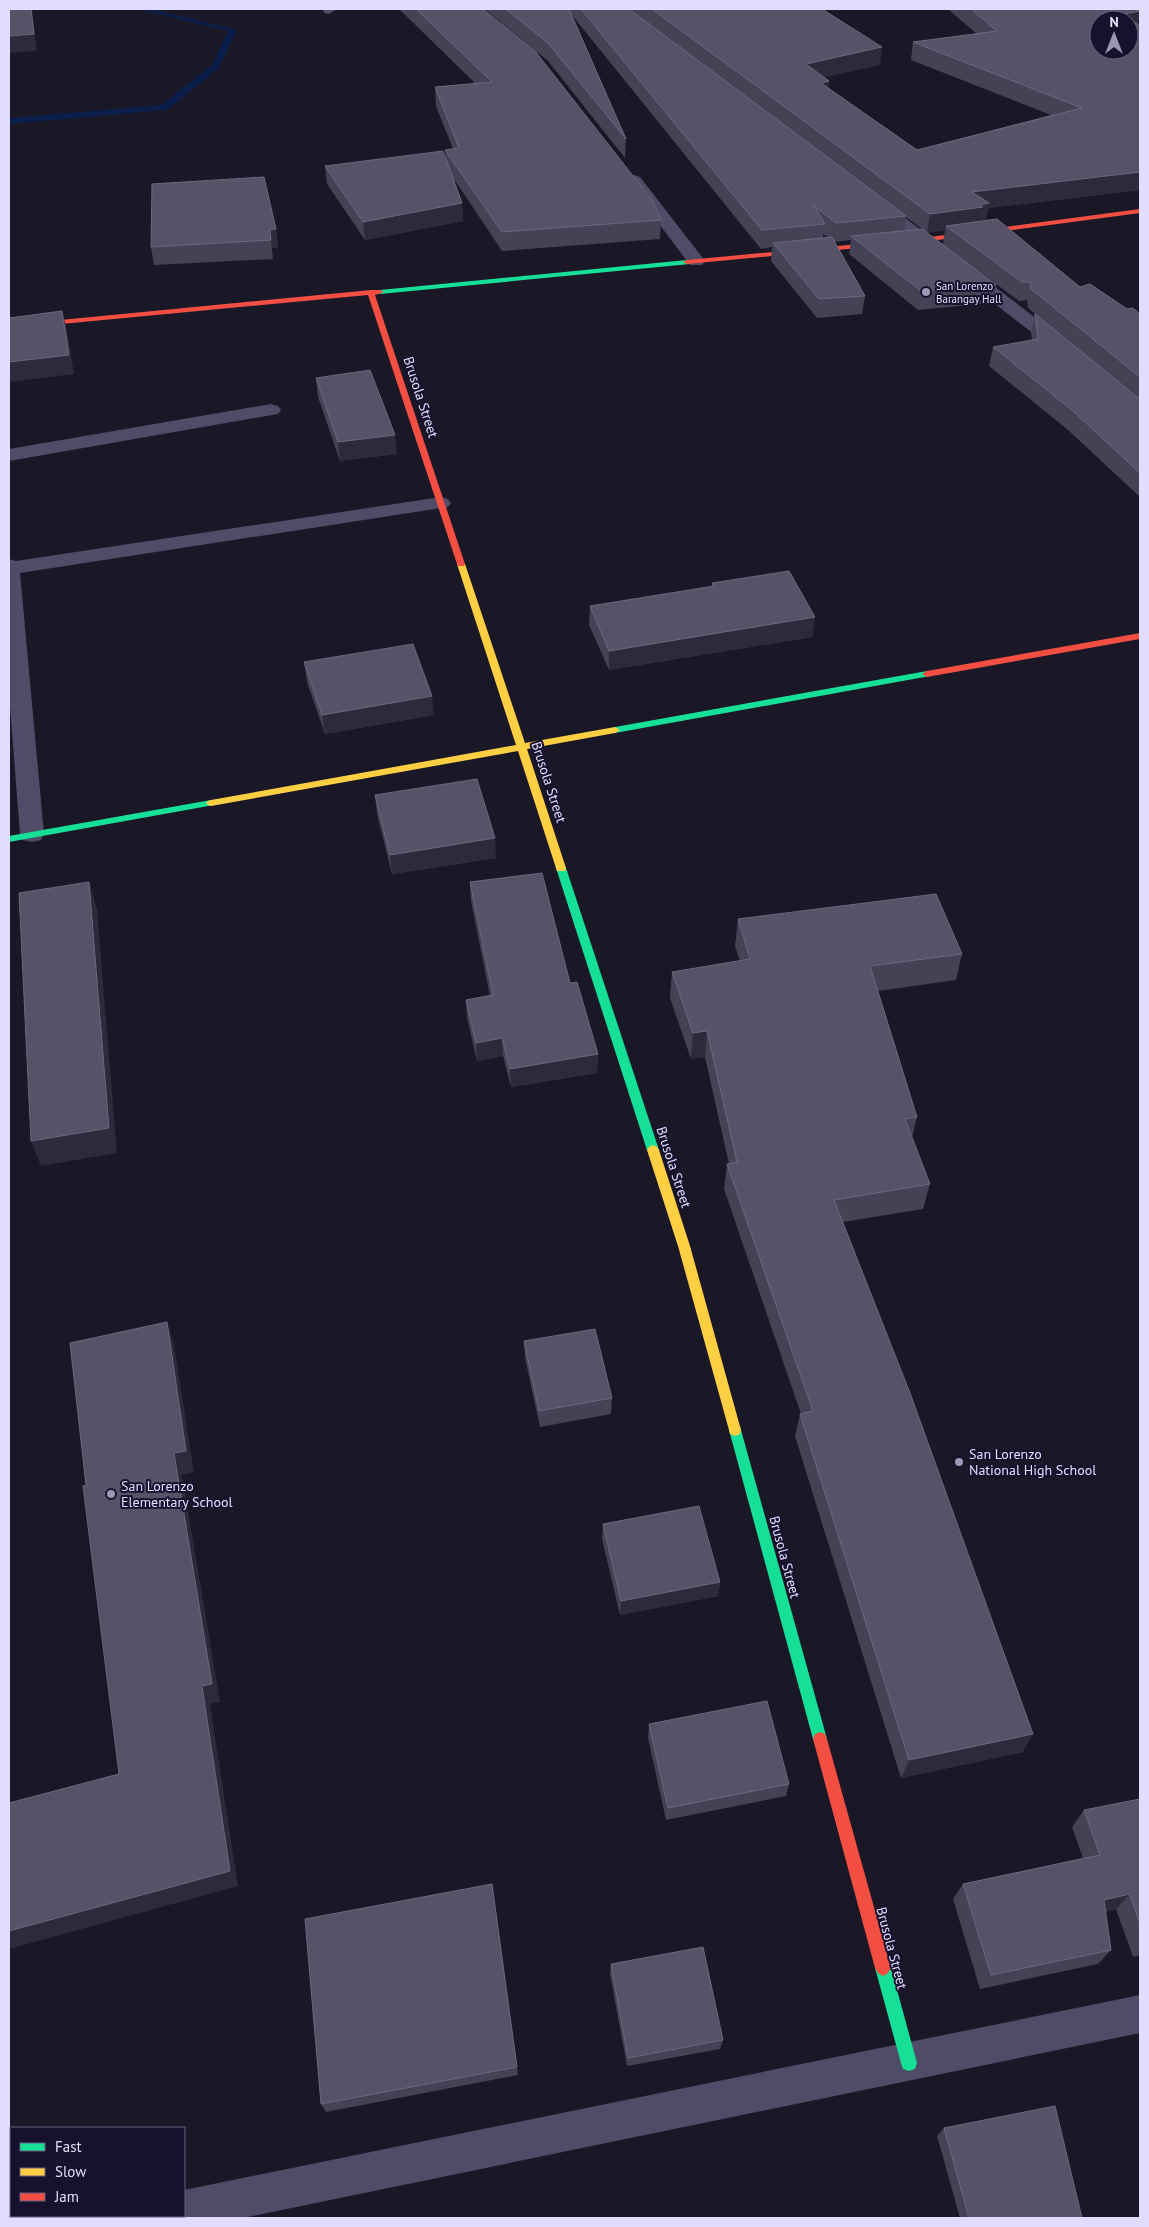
<svg xmlns="http://www.w3.org/2000/svg" width="1149" height="2227" font-family="'PT Sans',sans-serif">
<rect width="100%" height="100%" fill="#1a1727"/>
<g fill="none" stroke-linecap="round" stroke-linejoin="round">
<!-- stream -->
<path fill="#0b1e4a" fill-rule="evenodd" d="M138,9H152L237,30L219,68L167,110L9,124V118L161,105L212,65L228,31Z"/>
<!-- street -->
<path fill="#4e4c67" fill-rule="evenodd" d="M323,9H337L329,14L324,13Z
M634,175L640,177L702,257L705,261L702,265H690L626,180Z
M876,199L882,200L1068,343L1071,347L1068,351H1056L870,208L868,204L870,200Z
M271,404L278,406L281,410L278,414L9,461V449Z
M441,497L448,499L451,503L448,507L20,573L44,834L41,840L32,842L23,840L20,834L9,694V559L16,561Z
M1140,1995V2033L243,2218H123L124,2216H184V2190Z"/>
<!-- fast -->
<path fill="#16e098" fill-rule="evenodd" d="M687,260L691,262L690,264L380,294L376,292L380,290Z
M927,671L932,674L930,676L615,733L610,730L615,727Z
M211,800L214,801L216,803L214,805L9,842V836Z
M561,864L566,868L659,1150L657,1153H649L647,1150L556,868Z
M735,1424L740,1426L741,1430L827,1739L825,1744L820,1746L815,1744L813,1739L729,1430L730,1426Z
M883,1960L888,1963L891,1968L917,2063L915,2069L909,2071L903,2069L901,2063L875,1968L878,1963Z"/>
<!-- slow -->
<path fill="#ffcf43" fill-rule="evenodd" d="M461,561L465,564L525,743L615,727L620,730L615,733L527,749L566,868L565,871H557L556,868L518,751L211,806L208,805L206,803L208,801L211,800L516,745L457,564Z
M653,1145L657,1147L659,1150L690,1246L741,1430L740,1434L735,1436L730,1434L729,1430L678,1246L647,1150L649,1147Z"/>
<!-- jam -->
<path fill="#f24e42" fill-rule="evenodd" d="M1140,209V213L923,242L687,264L683,262L687,260L923,238Z
M371,290H380L384,292L375,295L465,564L464,566H458L457,564L368,295L9,329V325Z
M1140,633V639L927,677L922,674L927,671Z
M820,1732L825,1734L827,1739L891,1968L888,1973L883,1976L878,1973L875,1968L813,1739L815,1734Z"/>
</g>
<!-- wall -->
<path fill="#464255" fill-rule="evenodd" d="M399,9H483L661,220L660,239L502,251L454,179L462,203L463,221L365,240L327,184L325,166L446,158L445,150L453,149L436,106L435,87L476,84Z
M485,9H822L880,65L824,77L829,81L828,88L917,150L1051,115L911,60L913,42L977,34L950,11L951,9H1140V190L988,208L986,221L1080,287L1127,309L1140,314V497L1068,430L989,366L993,347L1032,340L1031,333L1035,314L1137,398L1028,308L1027,300L1019,301L980,272L996,285L993,303L918,310L849,254L851,240L834,242L865,296L862,314L817,318L771,261L772,247L761,249L571,14L626,139L625,158L548,61ZM906,217L922,229L904,231ZM945,230L943,244L927,233ZM823,234L829,238H823Z
M276,229L278,248H272L273,259L154,265L151,247Z
M316,378L397,454L340,461L318,397Z
M712,583L815,617L812,637L609,670L589,625L590,606L712,587Z
M304,662L434,715L325,734L307,682Z
M375,795L496,858L392,874L377,814Z
M470,882L570,983L598,1054L597,1073L511,1087L503,1056L477,1061L467,1018L466,1000L490,996L471,901Z
M738,919L962,954L956,980L878,991L917,1117L912,1138L930,1184L923,1209L843,1222L1023,1752L901,1778L795,1436L800,1414H801L724,1189L727,1164H729L705,1057L691,1059L670,998L672,972L740,961L735,946Z
M524,1341L612,1398L611,1414L540,1427L525,1358Z
M603,1524L720,1582L718,1596L620,1615L602,1539Z
M649,1724L789,1784L786,1796L666,1820L648,1738Z
M1140,1799V1955L1133,1957L1116,1909L1105,1912L1111,1950L1098,1964L980,1989L953,1899L963,1884L1083,1858L1072,1827L1084,1810Z
M492,1884L518,2075L326,2112L321,2104Z
M611,1964L723,2040L720,2049L627,2066L610,1974Z
M944,2128L1082,2218H960L937,2136Z"/>
<!-- shaded-wall -->
<path fill="#2d2a3b" d="M31,9H32L37,51L9,53V36Z
M1140,11V28L1124,14Z
M882,47L880,65L804,82L806,64Z
M829,81L827,99L821,83Z
M1140,172V190L988,208L986,222L946,226L945,230L927,233L930,214L972,192Z
M462,203L463,221L365,240L363,222Z
M276,229L278,248H272L273,259L270,230Z
M62,311L67,330L74,374L9,382V362Z
M395,435L397,454L340,461L338,442Z
M815,617L812,637L609,670V651Z
M432,696L434,715L325,734L322,715Z
M495,838L496,858L392,874L390,855Z
M89,882L97,909L117,1153L41,1166L31,1141Z
M707,1031L705,1057L691,1059L693,1033Z
M502,1038L503,1056L477,1061L476,1043Z
M598,1054L597,1073L511,1087L510,1069Z
M167,1322L174,1345L194,1472L182,1475L220,1702L210,1704L238,1886L9,1949V1931L202,1686L174,1453Z
M720,1582L718,1596L620,1615L621,1601Z
M1033,1734L1023,1752L901,1778L909,1760Z
M1130,1894L1116,1909L1091,1915L1104,1900Z"/>
<!-- building -->
<path fill="#575267" stroke="#6c687f" fill-rule="evenodd" d="M9,9H31L34,34L9,36Z
M416,9H483L535,51L652,200L661,220L502,232L445,150L459,148L435,87L492,82Z
M506,9H569L626,139L548,43Z
M581,9H629L906,216L836,223L814,206L825,224L762,230Z
M652,9H822L882,47L806,64L829,81L821,83L917,150L1082,108L913,42L997,31L971,9H1140V11L1124,14L1140,26V172L972,192L989,203L980,205L983,207L930,214ZM1099,20H1129V50H1099Z
M443,151L462,203L363,222L325,166Z
M264,177L276,229L270,230L271,240L151,247L152,184Z
M997,219L1080,287L1090,284L1127,309L1133,308L1140,314V377L1031,289L1030,282H1022L946,226Z
M922,229L996,285L921,291L851,236Z
M832,237L865,296L819,299L773,243Z
M62,311L69,355L9,362V318Z
M1035,314L1137,397L1140,398V473L1073,411L993,347L1038,339Z
M370,370L395,435L338,442L316,378Z
M789,571L815,617L609,651L590,606L714,586L712,583Z
M413,644L432,696L322,715L304,662Z
M477,779L495,838L390,855L375,795Z
M542,873L570,983L577,982L598,1054L510,1069L502,1038L476,1043L466,1000L493,995L470,882Z
M89,882L109,1128L31,1141L19,893Z
M936,894L962,954L870,966L917,1117L905,1119L930,1184L834,1200L910,1393L1033,1734L909,1760L800,1414L813,1411L727,1164L737,1162L707,1031L693,1033L672,972L750,959L738,919Z
M167,1322L186,1451L174,1453L212,1684L202,1686L230,1871L9,1931V1803L119,1774L83,1486L86,1485L70,1343Z
M595,1329L612,1398L539,1411L524,1341Z
M699,1506L720,1582L621,1601L603,1524Z
M767,1701L789,1784L668,1808L649,1724Z
M1140,1799V1924L1130,1894L1104,1900L1111,1950L991,1975L963,1884L1100,1855L1084,1810Z
M492,1884L517,2067L321,2104L305,1919Z
M703,1947L723,2040L628,2058L611,1964Z
M1055,2106L1082,2218H969L944,2128Z"/>
<!-- markers -->
<g fill="#9c97b3" stroke="#17112d" stroke-width="2">
<circle cx="926" cy="292" r="5"/>
<circle cx="959" cy="1462" r="5"/>
<circle cx="111" cy="1494" r="5"/>
</g>
<g text-anchor="middle" stroke-width="4" stroke-linejoin="round" paint-order="stroke">
<!-- far-poi labels -->
<g font-size="11" fill="#e2dcff" stroke="#17112d" text-anchor="start">
<text x="936" y="290">San Lorenzo<tspan x="936" dy="13">Barangay Hall</tspan></text>
</g>
<!-- street labels -->
<g font-size="14" fill="#e2dcff" stroke="#17112d">
<text transform="translate(421 397) rotate(72)" y="5">Brusola Street</text>
<text transform="translate(549 782) rotate(72)" y="5">Brusola Street</text>
<text transform="translate(674 1167) rotate(72)" y="5">Brusola Street</text>
<text transform="translate(785 1557) rotate(75)" y="5">Brusola Street</text>
<text transform="translate(892 1948) rotate(75)" y="5">Brusola Street</text>
</g>
<!-- poi labels -->
<g font-size="14" fill="#e2dcff" stroke="#17112d" text-anchor="start">
<text x="969" y="1459">San Lorenzo<tspan x="969" dy="16">National High School</tspan></text>
<text x="121" y="1491">San Lorenzo<tspan x="121" dy="16">Elementary School</tspan></text>
</g>
</g>
<!-- border -->
<rect width="1149" height="2227" fill="none" stroke="#e2dcff" stroke-width="20"/>
<!-- legend -->
<rect x="10" y="2127" width="175" height="90" fill="#17112d" stroke="#686281"/>
<rect x="20" y="2143" width="25" height="8" fill="#16e098" stroke="#686281"/>
<text x="55" y="2152" font-size="15" fill="#e2dcff">Fast</text>
<rect x="20" y="2168" width="25" height="8" fill="#ffcf43" stroke="#686281"/>
<text x="55" y="2177" font-size="15" fill="#e2dcff">Slow</text>
<rect x="20" y="2193" width="25" height="8" fill="#f24e42" stroke="#686281"/>
<text x="55" y="2202" font-size="15" fill="#e2dcff">Jam</text>
<!-- north arrow -->
<g transform="translate(1114 35)"><circle r="24" fill="#17112d" stroke="#686281"/>
<path d="M0-4L9 19L0 12L-9 19Z" fill="#9c97b3"/>
<text y="-8" font-size="14" font-weight="bold" text-anchor="middle" fill="#e2dcff">N</text>
</g>
</svg>
